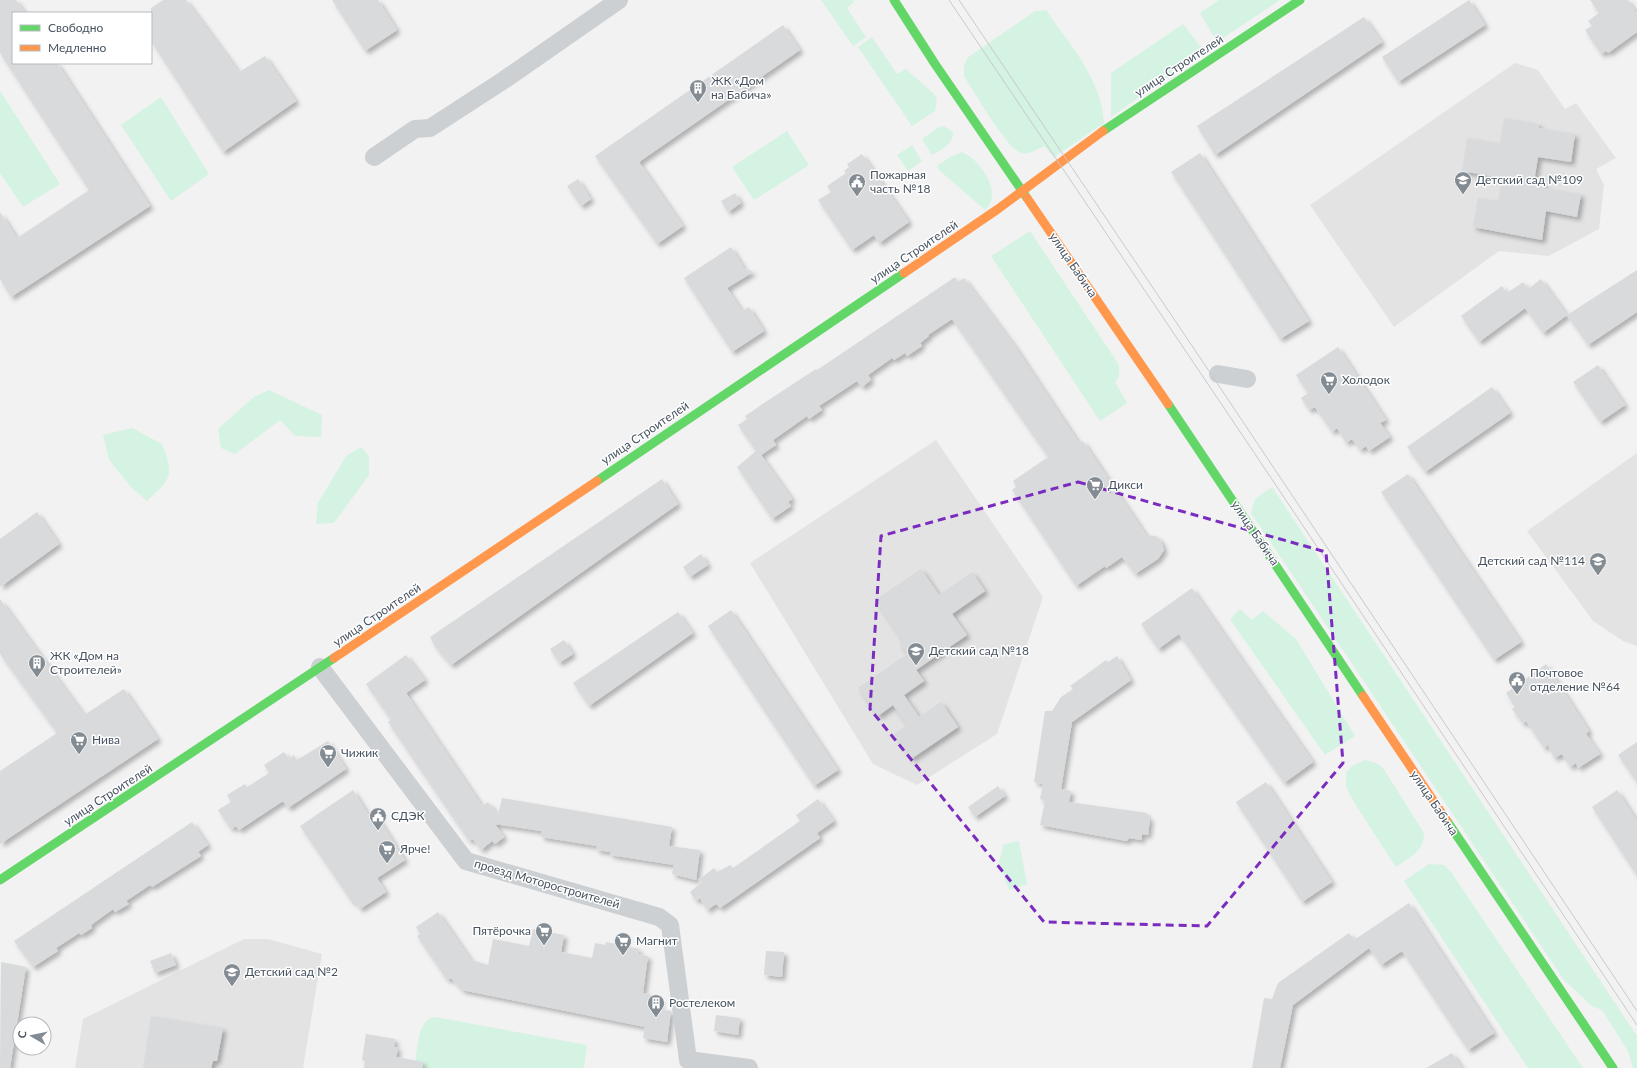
<svg xmlns="http://www.w3.org/2000/svg" width="1637" height="1068" font-family="Lato,sans-serif">
<defs>
<filter id="shadow"><feDropShadow dx="3.5" dy="3.5" stdDeviation="2" flood-color="#0004"/></filter>
</defs>
<rect width="100%" height="100%" fill="#f2f2f2"/>
<!-- education -->
<path fill="#e3e3e4" d="M1515,63L1538,70L1565,109L1576,103L1616,158L1596,169L1604,185L1599,229L1549,256L1499,251L1394,327L1310,205Z
M936,440L1043,597L997,734L917,785L873,764L750,563Z
M1637,453V646L1623,641L1593,621L1527,531Z
M244,939H268L322,954L303,1068H75L83,1019Z"/>
<!-- green -->
<path fill="#d4f3e2" d="M821,0H853L854,2L847,8L866,37L853,46Z
M1219,0H1280L1217,42L1200,13Z
M1046,10C1070,45 1102,80 1104,123L1054,157L1044,146C1036,150 1030,155 1021,153C1007,149 973,90 964,76V66L967,58L1035,11Z
M1183,24L1201,47L1202,53L1111,117V73Z
M872,37L897,74L906,69L934,94L937,100L935,111L912,126L858,47Z
M0,91L60,184L23,207L0,173Z
M161,97L209,174L171,201L121,125Z
M944,126L953,132C953,145 942,149 932,155L922,139L939,127Z
M787,131L809,165L754,200L732,167Z
M912,145L922,161L908,171L897,155Z
M962,152C980,159 1004,194 985,210L939,170L937,166L950,157Z
M1030,231L1119,365V377L1115,382L1127,403L1100,421L991,256Z
M269,390L322,415L321,437L295,436L280,420L235,454L221,448L218,429L254,397Z
M132,428L162,444C174,476 172,478 147,501L132,488L109,460L103,435Z
M361,447L369,456V475L334,523L316,524L318,503L346,456Z
M1272,487L1637,1036V1068H1633L1628,1051L1602,1010L1592,1006L1564,980L1251,513L1255,499Z
M1240,609L1252,620L1263,611L1296,639L1355,736L1325,755L1230,619Z
M1365,760L1376,763L1383,768L1424,833C1424,852 1410,857 1396,867L1357,807L1346,787V773L1352,766Z
M1019,841L1027,884L1009,890L999,862L1004,844Z
M1429,864L1444,865L1451,872L1583,1068H1528L1404,881Z
M435,1017L587,1045L584,1068H415C417,1053 417,1018 435,1017Z"/>
<!-- building -->
<path fill="#d9dadc" filter="url(#shadow)" d="M0,0H16L25,13H13V63H57L150,206L11,297L0,279V212L17,238L89,190L0,53Z
M163,0H186L239,72L265,56L296,101L223,152L151,41V8Z
M332,0H378L397,30L365,51Z
M1469,0L1485,25L1398,82L1382,57Z
M1590,0H1628L1637,14V32L1608,53L1606,51L1601,54L1585,30L1592,26L1588,21L1599,13Z
M1364,17L1382,42L1215,155L1197,126Z
M783,25L800,50L639,162L683,226L657,244L595,156Z
M1504,118L1539,124V128L1575,134L1571,162L1538,157L1534,182L1545,184L1544,188L1581,194L1577,217L1546,211L1542,240L1473,227L1478,198L1498,201L1502,178L1462,171L1467,138L1500,143Z
M1200,153L1309,321L1280,339L1171,172Z
M862,154L909,222L879,243L874,235L852,250L818,200L831,192L827,186L846,173L844,171L849,167L847,164Z
M578,179L591,199L581,206L567,186Z
M735,193L741,203L728,212L721,201Z
M731,247L744,268L753,272L727,288L742,311L749,307L764,331L732,352L684,278Z
M1637,270V312L1588,345L1567,315Z
M955,277L958,282L964,278L979,298L1014,345L1079,443L1083,441L1146,535L1156,536L1161,541L1164,550L1158,559L1135,574L1122,557L1106,568L1105,566L1076,586L1012,490L1016,487L1013,481L1048,457L952,319L928,335L929,336L920,343L922,346L907,356L905,353L894,360L892,358L868,375L871,380L862,387L857,381L819,406L822,410L809,419L807,416L773,440L776,445L761,455L792,499L788,502L791,506L772,519L737,467L756,451L738,425L747,419L745,416L767,401L816,369L817,370Z
M1541,279L1567,315L1543,333L1525,308L1479,342L1461,316L1502,286L1507,293L1523,282L1528,289Z
M1338,347L1386,420L1380,423L1390,437L1369,451L1366,446L1360,450L1352,439L1346,443L1337,428L1332,432L1315,407L1309,410L1301,398L1308,393L1296,375Z
M1598,365L1625,405L1600,422L1573,382Z
M1492,387L1510,413L1425,472L1407,447Z
M1408,474L1521,642L1494,660L1381,492Z
M662,479L678,504L451,665L436,648L430,637Z
M37,512L59,544L0,587V539Z
M701,554L708,565L690,577L683,567Z
M921,569L939,595L972,572L985,591L952,614L967,635L916,670L924,681L904,695L919,717L941,702L958,727L911,759L894,734L907,725L893,705L878,716L858,688L907,654L899,643L903,641L875,600Z
M1192,588L1313,762L1284,783L1179,634L1158,649L1141,624Z
M0,599L84,715L124,689L158,739L0,844V771L57,733L0,654Z
M731,610L838,770L814,786L708,626Z
M678,612L693,633L589,706L573,683Z
M564,640L573,654L559,663L550,649Z
M406,655L425,680L406,693L482,806L488,802L498,815L502,798L672,827L669,846L700,850L696,880L672,874L674,865L610,855L611,852L596,850L597,846L541,837V831L495,824L504,837L495,844L492,841L481,850L473,839L469,841L415,762L388,722L391,720L366,684Z
M1117,656L1131,680L1072,722L1061,789L1071,791L1069,802L1147,813L1146,817L1150,818L1148,835L1142,834V840L1129,838L1127,841L1040,825L1045,801L1040,799L1043,784L1034,782L1045,711H1052L1061,697L1073,689L1070,686L1106,660L1108,662Z
M1546,664L1589,731L1586,734L1600,754L1578,768L1576,763L1570,767L1562,754L1554,758L1548,745L1544,748L1526,721L1523,724L1512,709L1515,707L1506,693Z
M328,741L346,769L288,808L283,801L239,830L236,826L231,829L218,810L231,802L227,795L245,784L247,787L269,773L264,765L284,752L289,759L294,755L297,760Z
M1637,742V783L1618,755Z
M1266,782L1332,882L1302,902L1236,802Z
M998,786L1005,796L975,817L968,807Z
M353,790L370,817L375,813L405,860L377,878L386,892L360,909L354,901L352,902L300,826Z
M1617,790L1637,821V876L1592,807Z
M818,799L834,821L817,833L820,838L720,908L716,904L707,910L700,898L696,901L690,892L703,881L698,880L714,868L717,872L730,865L733,868L800,821L796,815Z
M192,822L208,845L198,852L201,856L152,887L150,885L126,901L129,904L115,912L113,909L91,925L92,928L81,935L79,933L56,948L58,951L33,967L14,941Z
M1409,903L1494,1033L1468,1050L1402,951L1381,965L1369,948L1293,1005L1280,1068H1252L1264,998L1272,999L1278,983L1349,933L1354,940Z
M438,912L471,960L488,965L493,939L529,946L533,929L564,935L561,952L592,958L595,943L605,945L606,942L639,949L638,954L648,956L643,993L652,995L651,999L660,1000L659,1009L671,1011L667,1042L643,1038L645,1027L462,990L451,978L447,980L417,936L420,934L416,927Z
M766,951L784,952L782,977L764,975Z
M171,953L176,965L155,973L150,961Z
M1,962L26,967L10,1068H0Z
M716,1015L740,1018L738,1035L714,1031Z
M151,1016L223,1028L217,1061H213L211,1068H143Z
M366,1034L395,1039L394,1047L398,1048L396,1057L423,1062L422,1068H364L365,1061L362,1060Z
M1452,1053L1462,1068H1426Z"/>
<g fill="none" stroke-linecap="round" stroke-linejoin="round">
<!-- street -->
<path stroke="#cdd0d3" stroke-width="18" d="M374,157L415,129L430,128L504,80L619,0
M1218,374L1247,379
M320,667L466,861L659,917L670,925L688,1060L749,1068"/>
<!-- fast -->
<path stroke="#63d668" stroke-width="9" d="M894,0L935,64L1027,198
M1103,131L1300,0
M1168,404L1363,696
M597,481L904,273
M1447,821L1613,1068
M0,880L334,658"/>
<!-- slow -->
<path stroke="#ff974d" stroke-width="9" d="M1027,198L1168,404
M904,273L998,209L1103,131
M334,658L597,481
M1363,696L1447,821"/>
<!-- tram -->
<path stroke="#c7c9cc" stroke-width="1" d="M949,0L1249,445L1637,1025
M959,0L1211,374L1637,1011"/>
</g>
<!-- marked area -->
<path fill="none" stroke="#7b2cbf" stroke-width="3" stroke-dasharray="8 5" stroke-linejoin="round" d="M1078,482L1326,552L1343,763L1207,926L1044,922L870,709L881,536Z"/>
<!-- icons -->
<defs>
<g id="building-pin" transform="scale(0.9)"><path d="M0 17L-7.5 6A9.5 9.5 0 1 1 7.5 6Z" fill="#838b93" stroke="#fff"/><path d="M-4-6H4V6H1V3H-1V6H-4ZM-2.5-4.3h1.7v1.8h-1.7ZM.8-4.3h1.7v1.8H.8ZM-2.5-1h1.7V.8h-1.7ZM.8-1h1.7V.8H.8Z" fill="#fff"/></g>
<g id="school-pin" transform="scale(0.9)"><path d="M0 17L-7.5 6A9.5 9.5 0 1 1 7.5 6Z" fill="#838b93" stroke="#fff"/><path d="M0-5L7-2L0 1L-7-2ZM-4 1L0 2.5L4 1V4Q0 6-4 4Z" fill="#fff"/></g>
<g id="civic-pin" transform="scale(0.9)"><path d="M0 17L-7.5 6A9.5 9.5 0 1 1 7.5 6Z" fill="#838b93" stroke="#fff"/><path d="M-.6-6.5H3V-4.5H.6V-3L4-1V1h2V6H-6V1h2V-1L-.6-3ZM-1.2 2.5V6h2.4V2.5Z" fill="#fff"/></g>
<g id="supermarket-pin" transform="scale(0.9)"><path d="M0 17L-7.5 6A9.5 9.5 0 1 1 7.5 6Z" fill="#838b93" stroke="#fff"/><path d="M-6-5.5h2.5l.6 2H6L4.5 2H-2.5L-4.4-4H-6ZM-1.5 3.2a1.3 1.3 0 1 0 .1 0ZM3 3.2a1.3 1.3 0 1 0 .1 0Z" fill="#fff"/></g>
</defs>
<g fill-rule="evenodd">
<use href="#building-pin" x="698" y="88"/>
<use href="#school-pin" x="1463" y="180"/>
<use href="#civic-pin" x="857" y="182"/>
<use href="#supermarket-pin" x="1329" y="380"/>
<use href="#supermarket-pin" x="1095" y="485"/>
<use href="#school-pin" x="1598" y="561"/>
<use href="#school-pin" x="916" y="651"/>
<use href="#building-pin" x="37" y="663"/>
<use href="#civic-pin" x="1517" y="680"/>
<use href="#supermarket-pin" x="79" y="740"/>
<use href="#supermarket-pin" x="328" y="753"/>
<use href="#civic-pin" x="378" y="816"/>
<use href="#supermarket-pin" x="387" y="849"/>
<use href="#supermarket-pin" x="544" y="931"/>
<use href="#supermarket-pin" x="623" y="941"/>
<use href="#school-pin" x="232" y="972"/>
<use href="#building-pin" x="656" y="1003"/>
</g>
<g text-anchor="middle" stroke-width="3" stroke-linejoin="round" paint-order="stroke">
<!-- street labels -->
<g font-size="12" fill="#475360" stroke="#fff">
<text transform="translate(1179 66) rotate(-33)" y="4">улица Строителей</text>
<text transform="translate(914 252) rotate(-34)" y="4">улица Строителей</text>
<text transform="translate(1073 265) rotate(56)" y="4">улица Бабича</text>
<text transform="translate(645 433) rotate(-34)" y="4">улица Строителей</text>
<text transform="translate(1255 533) rotate(56)" y="4">улица Бабича</text>
<text transform="translate(377 615) rotate(-34)" y="4">улица Строителей</text>
<text transform="translate(108 795) rotate(-33)" y="4">улица Строителей</text>
<text transform="translate(1434 803) rotate(56)" y="4">улица Бабича</text>
<text transform="translate(547 884) rotate(16)" y="4">проезд Моторостроителей</text>
</g>
<!-- poi labels -->
<g font-size="12" fill="#475360" stroke="#fff" text-anchor="start">
<text x="711" y="85">ЖК «Дом<tspan x="711" dy="14">на Бабича»</tspan></text>
<text x="870" y="179">Пожарная<tspan x="870" dy="14">часть №18</tspan></text>
<text x="1476" y="184">Детский сад №109</text>
<text x="1342" y="384">Холодок</text>
<text x="1108" y="489">Дикси</text>
<text x="1585" y="565" text-anchor="end">Детский сад №114</text>
<text x="929" y="655">Детский сад №18</text>
<text x="50" y="660">ЖК «Дом на<tspan x="50" dy="14">Строителей»</tspan></text>
<text x="1530" y="677">Почтовое<tspan x="1530" dy="14">отделение №64</tspan></text>
<text x="92" y="744">Нива</text>
<text x="341" y="757">Чижик</text>
<text x="391" y="820">СДЭК</text>
<text x="400" y="853">Ярче!</text>
<text x="531" y="935" text-anchor="end">Пятёрочка</text>
<text x="636" y="945">Магнит</text>
<text x="245" y="976">Детский сад №2</text>
<text x="669" y="1007">Ростелеком</text>
</g>
</g>
<!-- legend -->
<rect x="12" y="12" width="140" height="52" fill="#ffffff" stroke="#b5babf"/>
<rect x="20" y="25" width="20" height="6" fill="#63d668" stroke="#b5babf"/>
<text x="48" y="32" font-size="12" fill="#475360">Свободно</text>
<rect x="20" y="45" width="20" height="6" fill="#ff974d" stroke="#b5babf"/>
<text x="48" y="52" font-size="12" fill="#475360">Медленно</text>
<!-- north arrow -->
<g transform="translate(32 1036) rotate(279)"><circle r="19" fill="#ffffff" stroke="#b5babf"/>
<path d="M0-3L7 15L0 10L-7 15Z" fill="#838b93"/>
<text y="-6" font-size="11" font-weight="bold" text-anchor="middle" fill="#475360">С</text>
</g>
</svg>
